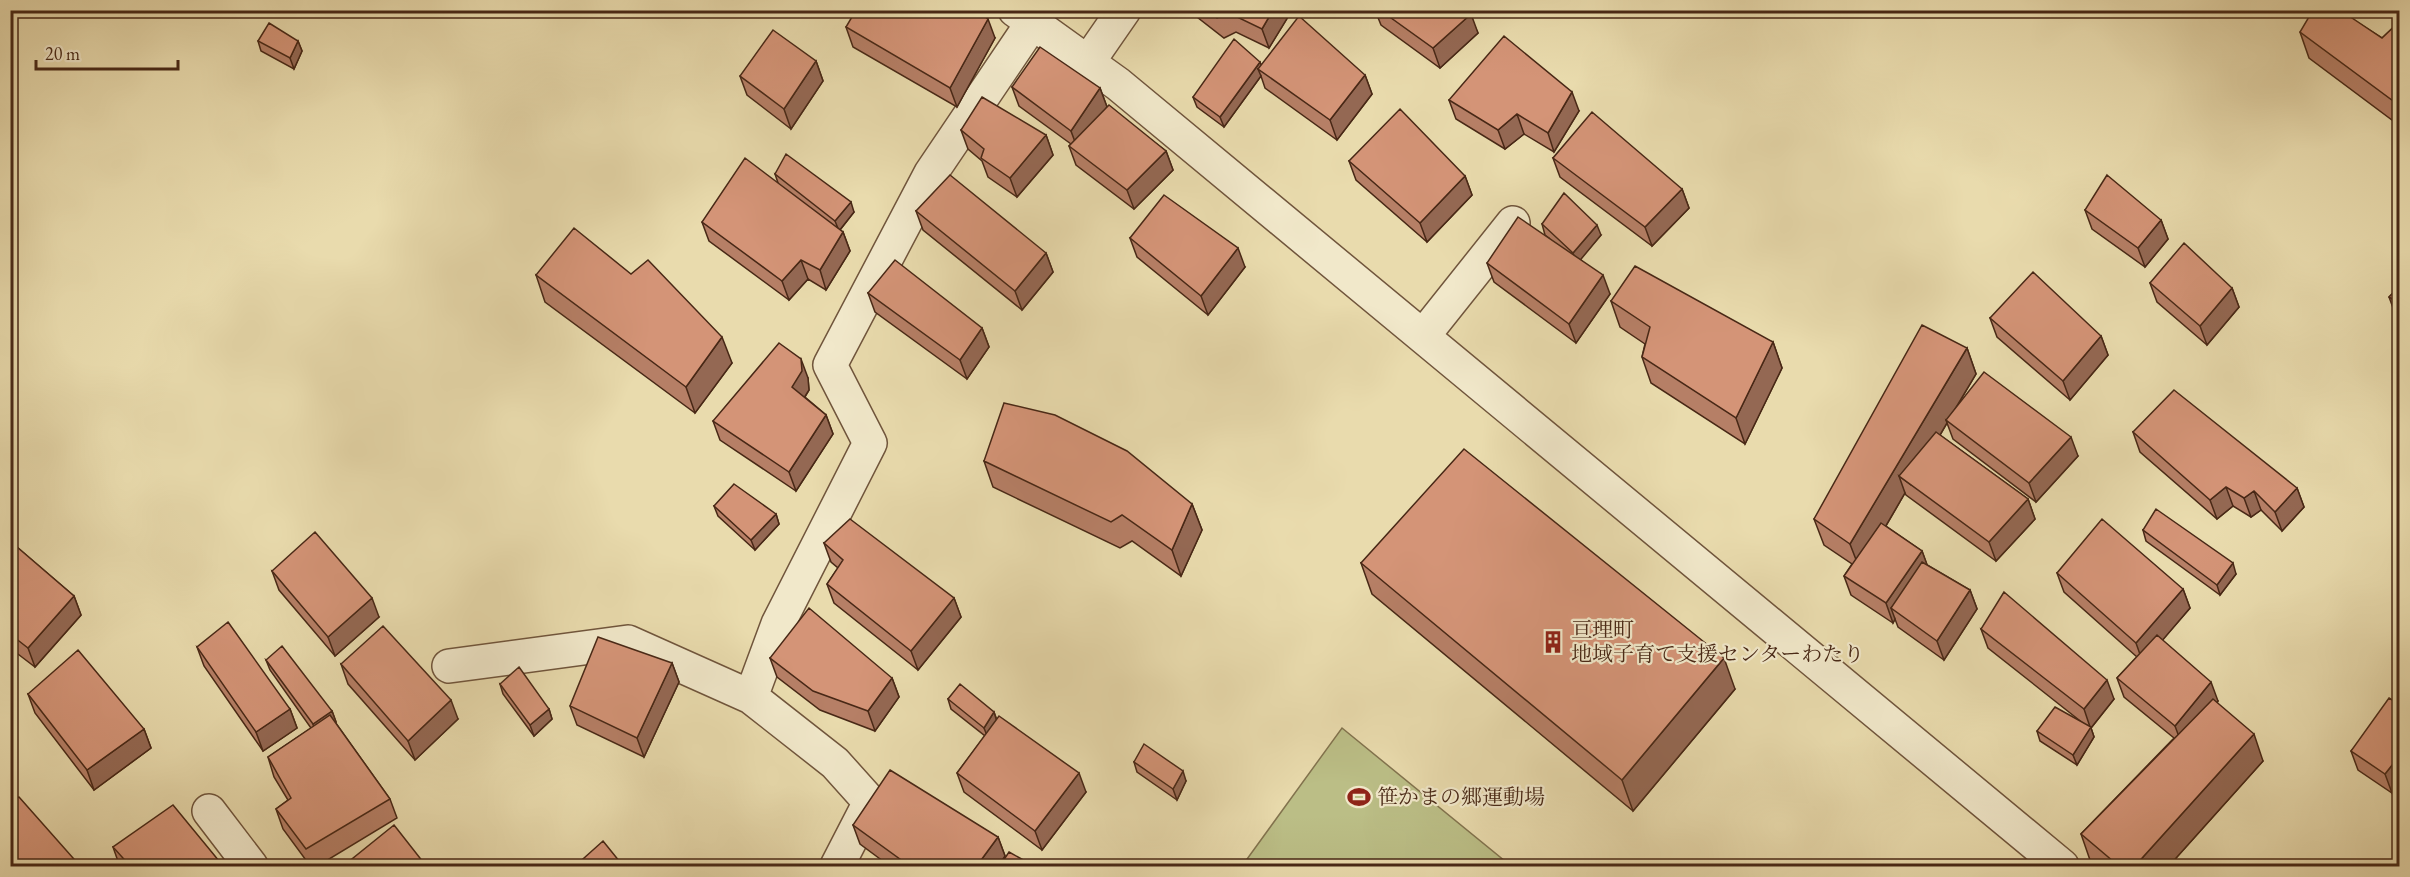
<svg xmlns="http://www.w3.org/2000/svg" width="2410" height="877" font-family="'EB Garamond','Noto Serif JP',serif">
<rect width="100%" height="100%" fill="#e9dbad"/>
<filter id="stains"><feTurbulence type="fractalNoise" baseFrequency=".00333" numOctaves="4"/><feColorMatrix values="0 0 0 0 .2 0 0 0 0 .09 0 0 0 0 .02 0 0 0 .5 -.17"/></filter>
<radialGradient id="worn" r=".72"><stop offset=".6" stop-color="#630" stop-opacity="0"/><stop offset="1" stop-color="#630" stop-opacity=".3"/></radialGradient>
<!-- green -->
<path fill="#bbbe86" stroke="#82734e" stroke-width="1.5" d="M1342,728L1511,866H1242Z"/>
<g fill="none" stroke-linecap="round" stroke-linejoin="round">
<!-- street casing -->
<g stroke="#70553c" stroke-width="36">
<path id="street" d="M1015,10L1118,84L2062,866
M1088,62L1124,10
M1423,336L1513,223
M449,666L628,642L751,697
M209,811L251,866
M837,866L870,802L835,763L751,697L778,624L870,443L830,365L931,173L1033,22"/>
</g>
<!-- street -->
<use href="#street" stroke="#f1e8ca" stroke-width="33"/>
</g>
<!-- wall -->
<path fill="#b67f66" stroke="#482816" stroke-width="1.5" d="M1188,10H1286L1288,17L1269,48L1236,32L1224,38Z
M1375,10H1467L1478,33L1440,68L1381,25Z
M2342,10L2341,12L2382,38L2400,21V126L2309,58L2300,32Z
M846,27L995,38L957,107L853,47Z
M258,41H298L302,51L294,69L261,51Z
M816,61L823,81L791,129L747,95L740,76Z
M1260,62L1261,65L1365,75L1372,94L1337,140L1265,88L1261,76L1224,127L1197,107L1193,97Z
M1012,87L1100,88L1107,107L1166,151L1173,170L1134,209L1076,165L1069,146L1071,144L1019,106Z
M1449,100L1579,111L1554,152L1524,134L1505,149L1456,119Z
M961,130L1046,135L1053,155L1017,197L988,177L982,161L968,149Z
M1553,158L1682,189L1689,208L1652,246L1560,177Z
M1349,161L1465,176L1472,195L1427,242L1356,180Z
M775,174L854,212L840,230L843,232L850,251L826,290L808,279L789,300L709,241L702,222L778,183Z
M2085,210L2161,220L2168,239L2145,267L2092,229Z
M916,211L1046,253L1053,272L1022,310L923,230Z
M1542,224L1601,235L1580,259L1610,294L1576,343L1494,282L1487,263L1549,238L1545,235Z
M1130,238L1245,267L1208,315L1137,257Z
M536,275L732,363L695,413L545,302Z
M2150,283L2232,288L2239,307L2207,345L2157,302Z
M2400,286V318L2396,316L2389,297Z
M868,293L982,328L989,347L967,379L875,312Z
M1611,301L1773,342L1782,368L1745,444L1651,383L1642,357L1645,344L1620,327Z
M1990,318L2101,336L2108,355L2070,400L1997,337Z
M1967,348L1976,374L1957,406L2078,456L2036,502L1953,439L1947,423L1940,435L2028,499L2035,519L1996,561L1906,495L1905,493L1886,526L1922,551L1927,565L1970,590L1977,609L1944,660L1898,627L1895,619L1893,623L1851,595L1844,576L1852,564L1824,545L1814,519Z
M808,378L809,390L805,397L826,415L833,434L796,491L720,440L713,421Z
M2133,432L2297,488L2304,507L2282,531L2261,510L2251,517L2233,506L2217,519L2140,452Z
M984,461L1192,504L1202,530L1181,576L1132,541L1120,548L993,487Z
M714,506L776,514L779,524L755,550L718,516Z
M2143,530L2236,574L2220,595L2146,541Z
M10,541L74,596L81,615L35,667L10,648Z
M824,543L954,598L961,617L918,670L834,603L827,584L838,568L831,562Z
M1361,563L1735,689L1633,811L1372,594Z
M272,571L379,617L335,656L279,590Z
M2057,573L2183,589L2190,608L2162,640L2218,701L2217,703L2263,761L2168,867H2099L2090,860L2081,834L2174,738L2124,697L2117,678L2137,657L2064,592Z
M1981,629L2114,699L2091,728L2094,737L2077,765L2040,741L2037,731L2084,724L1988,648Z
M197,647L290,709L297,728L263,751L204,666Z
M770,658L892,678L899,697L875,731L820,710L777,677Z
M266,660L332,711L336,722H335L390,799L397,818L316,867H311L283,829L276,809L288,800L274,777L268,757L311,728L270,670Z
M672,663L679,682L644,757L577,725L570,706Z
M341,664L458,719L415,760L348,684Z
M500,684L549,709L552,719L534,736L503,694Z
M28,694L144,729L151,748L94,790L35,713Z
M948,699L994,712L997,720L1086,792L1042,850L964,792L957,773L985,736L951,709Z
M2400,705V783L2392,793L2358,770L2351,751Z
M1134,762L1186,781L1177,800L1137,772Z
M853,825L998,837L1005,856L998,867H891L860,844Z
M113,847L224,867H120Z"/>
<!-- shaded-wall -->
<path fill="#946853" stroke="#482816" stroke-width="1.5" d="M1273,10H1286L1288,17L1269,48L1262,29Z
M1471,14L1478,33L1440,68L1433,48Z
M988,19L995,38L957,107L950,88Z
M298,41L302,51L294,69L290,58Z
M816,61L823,81L791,129L784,109Z
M1260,62L1264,72L1258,69L1261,76L1224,127L1220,117Z
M1365,75L1372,94L1337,140L1330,120Z
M1100,88L1107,107L1078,150L1071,131Z
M1572,92L1579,111L1554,152L1548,133Z
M1517,114L1524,134L1505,149L1498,130Z
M1046,135L1053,155L1017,197L1010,178Z
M1166,151L1173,170L1134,209L1127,190Z
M1465,176L1472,195L1427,242L1420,223Z
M1682,189L1689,208L1652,246L1645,227Z
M851,202L854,212L839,231L835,221Z
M2161,220L2168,239L2145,267L2138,248Z
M1597,225L1601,235L1577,264L1573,253Z
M843,232L850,251L826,290L820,270Z
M1238,248L1245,267L1208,315L1201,296Z
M1046,253L1053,272L1022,310L1015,291Z
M801,260L808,279L789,300L782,281Z
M1603,275L1610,294L1576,343L1569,324Z
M2232,288L2239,307L2207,345L2200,326Z
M982,328L989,347L967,379L960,360Z
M2101,336L2108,355L2070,400L2063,381Z
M722,337L732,363L695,413L686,387Z
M1773,342L1782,368L1745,444L1736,418Z
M1967,348L1976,374L1948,421L1946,420L1947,423L1911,485L1899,476L1905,493L1860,570L1850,544Z
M801,359L808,378L809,390L799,406L792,387Z
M826,415L833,434L796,491L789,472Z
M2071,437L2078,456L2036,502L2029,483Z
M2226,487L2233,506L2217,519L2210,500Z
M2297,488L2304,507L2282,531L2275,512Z
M2254,491L2261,510L2251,517L2244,498Z
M2028,499L2035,519L1996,561L1989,542Z
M1192,504L1202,530L1181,576L1172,550Z
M776,514L779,524L755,550L751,540Z
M1922,551L1929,570L1891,608L1895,619L1893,623L1886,603Z
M2233,563L2236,574L2220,595L2217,585Z
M2183,589L2190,608L2143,663L2136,643Z
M1970,590L1977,609L1944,660L1937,641Z
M74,596L81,615L35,667L28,648Z
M372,598L379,617L335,656L328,637Z
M954,598L961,617L918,670L911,651Z
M1724,658L1735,689L1633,811L1622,780Z
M672,663L679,682L644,757L637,738Z
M892,678L899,697L875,731L868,711Z
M2107,680L2114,699L2091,728L2094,737L2077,765L2073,755L2090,727L2084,709Z
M2211,682L2218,701L2182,745L2175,726Z
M451,700L458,719L415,760L408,741Z
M290,709L297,728L263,751L256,732Z
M549,709L552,719L534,736L530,725Z
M332,711L336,722L316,735L313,724Z
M994,712L997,722L988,738L984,728Z
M144,729L151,748L94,790L87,770Z
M2254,734L2263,761L2168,867H2134Z
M2400,755V783L2392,793L2385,774Z
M1183,771L1186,781L1177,800L1173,789Z
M1079,773L1086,792L1042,850L1035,831Z
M998,837L1005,856L998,867H976Z"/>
<!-- building -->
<path fill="#d49477" stroke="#482816" stroke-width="1.5" d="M856,10H975L988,19L950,88L846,27Z
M1206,10H1273L1262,29L1229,13L1217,18Z
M1380,10H1467L1471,14L1433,48Z
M2313,10H2340L2382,38L2400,21V106L2300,32Z
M1299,16L1365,75L1330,120L1258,69Z
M269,23L298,41L290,58L258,41Z
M773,30L816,61L784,109L740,76Z
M1504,36L1572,92L1548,133L1517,114L1498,130L1449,100Z
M1234,39L1260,62L1220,117L1193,97Z
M1040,47L1100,88L1071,131L1012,87Z
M982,97L1046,135L1010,178L981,158L984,149L961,130Z
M1109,105L1166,151L1127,190L1069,146Z
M1400,109L1465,176L1420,223L1349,161Z
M1592,112L1682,189L1645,227L1553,158Z
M786,154L851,202L835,221L775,174Z
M745,158L843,232L820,270L801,260L782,281L702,222Z
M950,175L1046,253L1015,291L916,211Z
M2107,175L2161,220L2138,248L2085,210Z
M1564,193L1597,225L1573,253L1542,224Z
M1164,195L1238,248L1201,296L1130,238Z
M1518,217L1603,275L1569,324L1487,263Z
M574,228L631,274L648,260L722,337L686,387L536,275Z
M2184,243L2232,288L2200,326L2150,283Z
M895,260L982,328L960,360L868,293Z
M1635,266L1773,342L1736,418L1642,357L1650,327L1611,301Z
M2033,272L2101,336L2063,381L1990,318Z
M2400,286V304L2389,297Z
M1922,325L1967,348L1850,544L1814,519Z
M779,343L801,359L802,371L792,387L826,415L789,472L713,421Z
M1984,372L2071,437L2029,483L1946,420Z
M2174,390L2297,488L2275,512L2254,491L2244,498L2226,487L2210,500L2133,432Z
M1004,403L1055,415L1127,451L1192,504L1172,550L1122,515L1111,522L984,461Z
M1936,432L2028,499L1989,542L1899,476Z
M1464,449L1724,658L1622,780L1361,563Z
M734,484L776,514L751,540L714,506Z
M2156,509L2233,563L2217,585L2143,530Z
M850,519L954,598L911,651L827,584L843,560L824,543Z
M2102,519L2183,589L2136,643L2057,573Z
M1881,523L1922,551L1886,603L1844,576Z
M315,532L372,598L328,637L272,571Z
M10,541L74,596L28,648L10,634Z
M1922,562L1970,590L1937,641L1891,608Z
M2004,592L2107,680L2084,709L1981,629Z
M809,608L892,678L868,711L813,691L770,658Z
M228,622L290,709L256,732L197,647Z
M383,626L451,700L408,741L341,664Z
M2157,635L2211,682L2175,726L2117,678Z
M598,637L672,663L637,738L570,706Z
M282,646L332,711L313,724L266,660Z
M78,650L144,729L87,770L28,694Z
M519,667L549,709L530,725L500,684Z
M960,684L994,712L984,728L948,699Z
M2389,698L2400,705V755L2385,774L2351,751Z
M2213,699L2254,734L2134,867H2120L2081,834Z
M2055,707L2091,727L2073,755L2037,731Z
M330,715L390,799L306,849L276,809L291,798L268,757Z
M999,716L1079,773L1035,831L957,773Z
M1144,744L1183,771L1173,789L1134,762Z
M890,770L998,837L976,867H911L853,825Z
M19,797L81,867H10V798Z
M173,805L224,867H131L113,847Z
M394,825L427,867H349L347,863Z
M603,841L624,867H574Z
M1009,852L1036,867H999Z"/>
<!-- icons -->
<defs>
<g id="building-bare" transform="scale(1.8)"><path d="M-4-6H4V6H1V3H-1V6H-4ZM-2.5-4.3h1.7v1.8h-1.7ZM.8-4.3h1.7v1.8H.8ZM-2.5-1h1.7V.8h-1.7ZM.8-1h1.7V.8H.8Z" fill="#8f2418" stroke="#f1e8ca" stroke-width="2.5" paint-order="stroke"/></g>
<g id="stadium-bare" transform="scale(1.8)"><path d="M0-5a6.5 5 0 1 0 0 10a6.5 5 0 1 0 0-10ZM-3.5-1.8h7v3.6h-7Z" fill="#8f2418" stroke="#f1e8ca" stroke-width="2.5" paint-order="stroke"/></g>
</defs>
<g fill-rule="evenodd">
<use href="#building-bare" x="1553" y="642"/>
<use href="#stadium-bare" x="1359" y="797"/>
</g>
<g text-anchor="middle" stroke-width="4.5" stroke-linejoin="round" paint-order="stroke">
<!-- poi labels -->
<g font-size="21" fill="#482816" stroke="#f1e8ca" text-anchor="start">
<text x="1571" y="637">亘理町<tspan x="1571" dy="24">地域子育て支援センターわたり</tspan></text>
<text x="1377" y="804">笹かまの郷運動場</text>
</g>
</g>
<!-- margin -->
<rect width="2410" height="877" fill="none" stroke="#e9dbad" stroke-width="36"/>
<rect x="12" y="12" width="2386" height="853" fill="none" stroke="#482816" stroke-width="3"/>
<rect x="18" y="18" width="2374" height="841" fill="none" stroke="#482816" stroke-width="1.5"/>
<!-- scale -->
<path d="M36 60v9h142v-9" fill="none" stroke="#482816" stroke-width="3"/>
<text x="45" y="60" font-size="18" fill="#482816" stroke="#f1e8ca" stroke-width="4.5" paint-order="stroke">20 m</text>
<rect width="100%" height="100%" filter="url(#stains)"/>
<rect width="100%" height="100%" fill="url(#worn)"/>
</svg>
